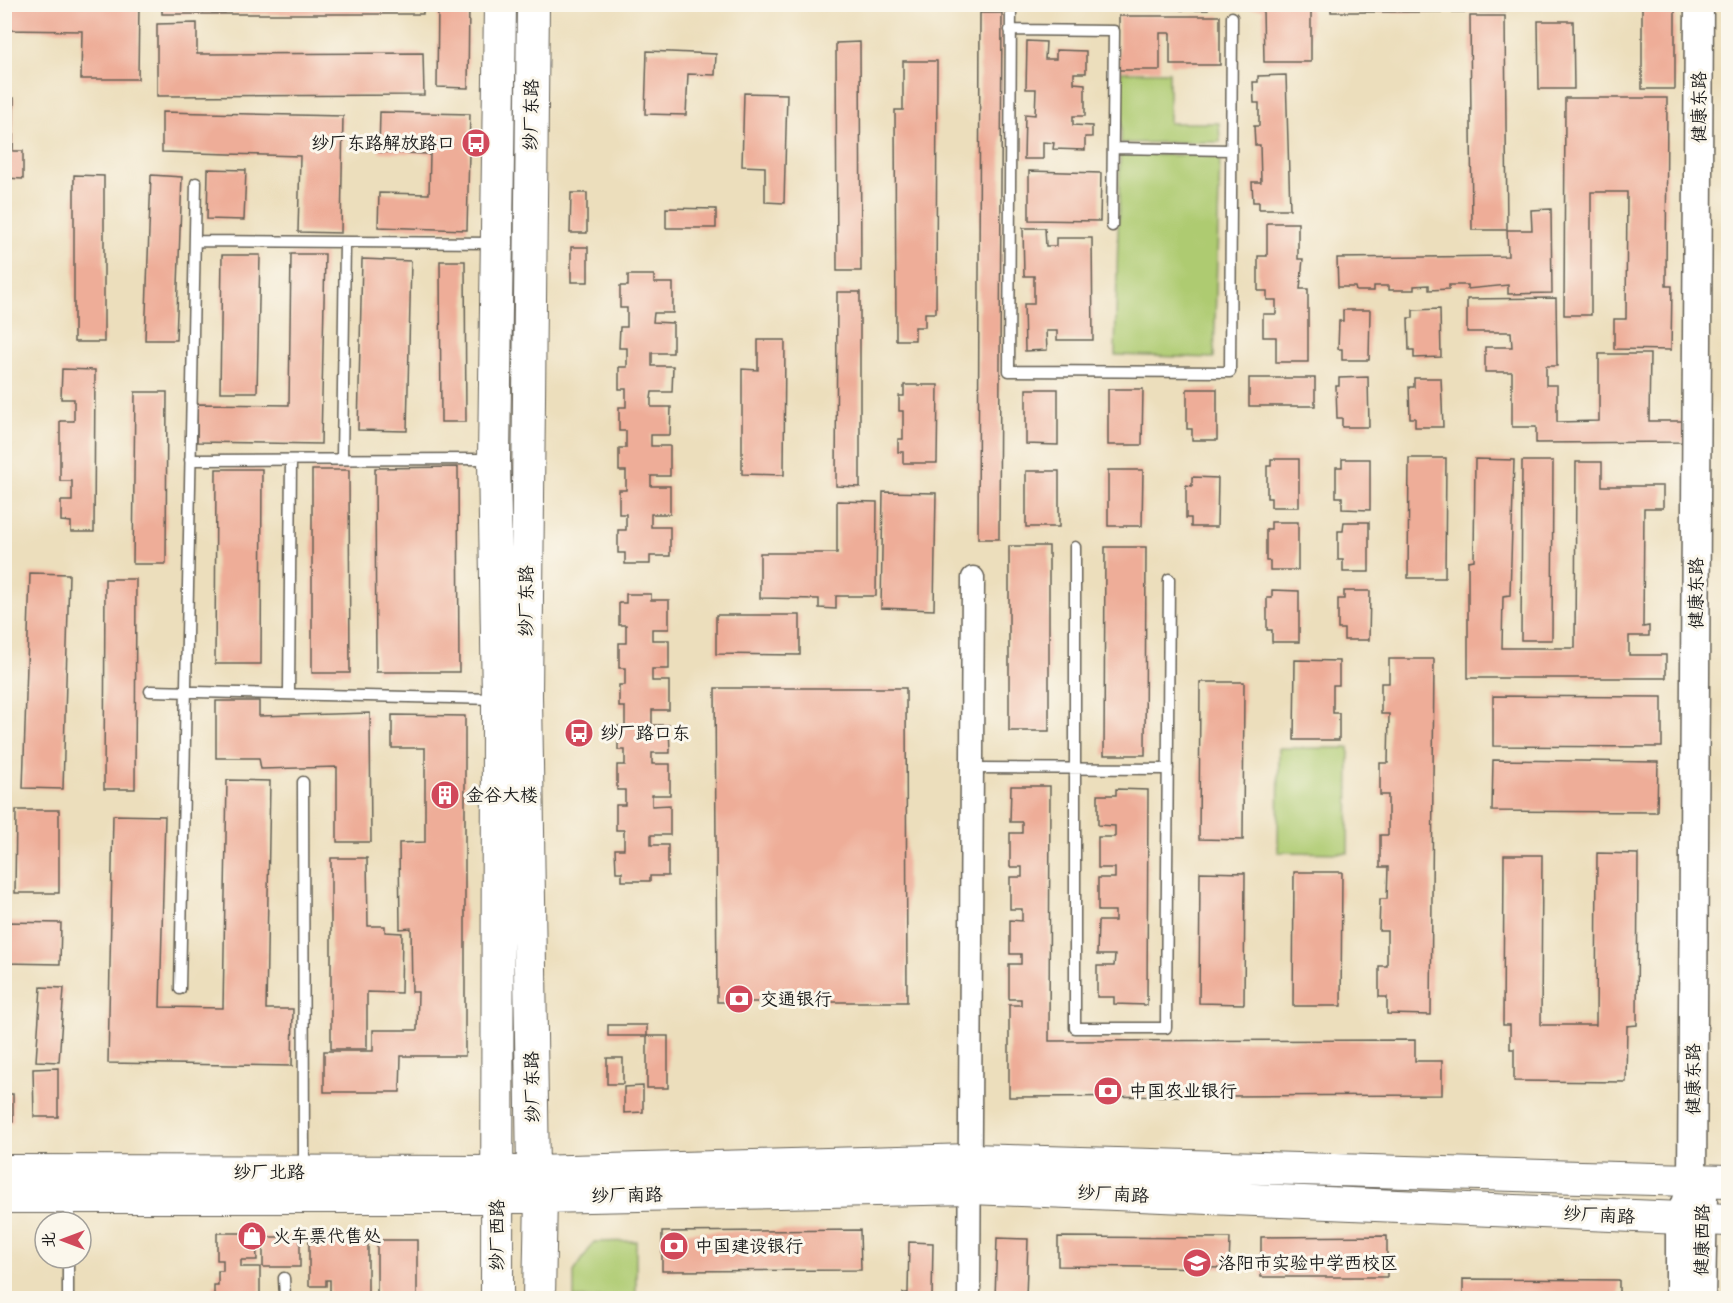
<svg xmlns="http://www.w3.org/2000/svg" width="1733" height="1303" font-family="Sriracha,'LXGW WenKai TC',sans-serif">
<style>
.green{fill:#aecb71;stroke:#657446;stroke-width:1.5}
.building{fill:#eead98}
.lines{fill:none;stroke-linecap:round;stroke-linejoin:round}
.service-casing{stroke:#656054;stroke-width:13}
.minor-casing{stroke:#656054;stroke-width:25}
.tertiary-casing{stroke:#656054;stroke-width:31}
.secondary-casing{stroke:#656054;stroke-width:34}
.service{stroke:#fff;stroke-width:10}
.minor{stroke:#fff;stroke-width:22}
.tertiary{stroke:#fff;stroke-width:28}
.secondary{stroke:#fff;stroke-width:32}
.labels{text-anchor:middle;stroke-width:6;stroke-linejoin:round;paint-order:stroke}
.street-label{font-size:18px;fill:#1c1c1c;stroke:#fbf7ec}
.poi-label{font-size:18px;fill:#1c1c1c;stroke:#fbf7ec;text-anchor:start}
</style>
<rect width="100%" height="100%" fill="#fbf7ec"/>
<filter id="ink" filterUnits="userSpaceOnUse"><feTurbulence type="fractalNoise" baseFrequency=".0167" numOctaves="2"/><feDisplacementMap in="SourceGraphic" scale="12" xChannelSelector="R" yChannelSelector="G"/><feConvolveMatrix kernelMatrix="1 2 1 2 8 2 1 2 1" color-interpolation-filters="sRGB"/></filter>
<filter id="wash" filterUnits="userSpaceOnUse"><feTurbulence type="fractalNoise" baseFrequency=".008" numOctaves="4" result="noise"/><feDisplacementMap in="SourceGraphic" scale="24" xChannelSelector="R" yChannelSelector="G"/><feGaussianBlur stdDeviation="1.35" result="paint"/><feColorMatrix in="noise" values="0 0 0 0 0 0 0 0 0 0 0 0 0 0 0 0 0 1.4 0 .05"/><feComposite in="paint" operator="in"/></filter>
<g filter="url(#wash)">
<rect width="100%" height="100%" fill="#ecdebc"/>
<path class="green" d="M1121,72H1169V123H1219L1220,142L1121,143Z
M1120,154L1220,156L1214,358L1115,355Z
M1279,748H1349L1348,853L1278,852Z
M636,1241V1298H574V1272L594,1242Z"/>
<g id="blocks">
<path class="building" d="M4,4H139L138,79H81L82,31L4,30Z
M162,4H423V14H162Z
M438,4H469L468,88L437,87Z
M1181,4H1208V10H1181Z
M1242,4H1311V62H1264L1263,9H1242Z
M1331,4H1506V12H1331Z
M1642,4H1675V89H1642Z
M980,13H1002L999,539H978Z
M1119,16H1220V65H1170V33H1160V70H1119Z
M1470,16H1505L1507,230H1472Z
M1538,21H1573L1574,89H1539Z
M197,23V54L423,53L424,95L157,96V24Z
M1027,41L1046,42L1045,59H1056V50L1086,51V73H1074V83L1085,84V116H1073V125L1092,126V137H1085V150L1053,149L1054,143L1043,142V159H1024L1025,114L1035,115L1036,89H1026Z
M860,42L861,271H837L836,43Z
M647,51L716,54L715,75L688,74L686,115L645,114Z
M903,61H937L936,313H925V327H915V340H896L895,110H903Z
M1286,75L1290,209H1259V202H1253L1252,182H1261L1260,145H1255L1254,126H1259V103H1254L1253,82H1258V76Z
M744,93L787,94L784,203L765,202V167L742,166Z
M5,98H14L13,151H23V179L5,178Z
M1565,98H1667L1666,286H1672L1671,350L1614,349V319H1626L1627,192H1591V315H1564Z
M162,112L343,116L341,233L298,232L300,156L162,152Z
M380,112L470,114L467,230L378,227L379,193L429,194L430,154L379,152Z
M208,169L246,170L244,220L207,219Z
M1029,171L1101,173L1100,221L1029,220Z
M74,175L104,176V342H74Z
M151,175L182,177L176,340H145Z
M571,193H587V233H570Z
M666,208L716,209V228H666Z
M1551,209L1552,293L1508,294V285L1467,289V285H1449V289L1429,290V285L1414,286V290H1389V286H1374V291H1356L1355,287H1338L1337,258L1508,256L1507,230H1532L1531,210Z
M1267,223H1298V259H1303L1300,289H1308V362H1276V337H1263V314H1276V300H1267V291H1258V256H1267Z
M1023,228H1045L1046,246H1056V238H1092L1093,340H1057V331H1046L1047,350L1025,351L1024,304H1034V276H1024Z
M571,247H588V282H571Z
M291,254H325L321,444L197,442V404L289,405Z
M222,255H260L257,392H220Z
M362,259L411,261L407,431L358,430Z
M440,261H465L466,422H441Z
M628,275H654V283H673V313H654L653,322L673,323V353H652V366H673L672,392H652L651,399V407H671L670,435H651V446H670V476H651V486H670V514H651V527H670V556H650V564H625V553H618V530H626V514H619V490H626V471H619V448H626V431H619V407H626V389H619V367H627V348H619L620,327H627V308H620V286H628Z
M837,292H860V487L836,486Z
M1556,298L1557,366H1546V385H1557V422L1599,421V354H1650L1649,421H1685V442L1536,443V427H1512V372H1485V347H1512L1511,332H1467V299Z
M1440,309L1441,357L1414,358V350H1409L1408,318H1413V310Z
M1343,310H1370L1369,360H1342V349H1338L1339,321H1343Z
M758,340H785L784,475L742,474V369L758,370Z
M62,369L95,370L94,532H71V522L61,521V501H72V481H60V421H74V399H61Z
M1368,377L1369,427H1342V418H1337L1336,386H1339V378Z
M1249,378H1315V406H1249Z
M1414,378H1441L1443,427H1415V418H1410L1409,387H1414Z
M904,385H938L937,463H903V452H898V439H903V411H899V396H904Z
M1026,389H1058V445L1026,444Z
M1108,389H1143L1142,445H1108Z
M1187,389H1217V440H1192V429H1187Z
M135,392H167L166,564H133Z
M1409,458H1446L1445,578H1408Z
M1271,459H1299V507H1271V498H1267V466H1271Z
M1342,459H1370V510L1342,509V497H1336V467H1342Z
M1475,459L1514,460L1510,595L1503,596L1502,648H1575L1576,462H1602V486H1663V508H1644L1643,627L1649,626V636H1629V655H1666V678H1468V561L1474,560Z
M1522,461H1553L1552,640H1521Z
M458,467L459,672H376L375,468Z
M216,469H262L261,664H215Z
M312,470H349L350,673H312Z
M1108,470H1143L1142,526H1108Z
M1026,471H1059V527H1026Z
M1192,477L1218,478L1217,527H1191V518H1186V485L1192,486Z
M883,492L936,493L934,610L881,608Z
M837,501L877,502L876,596H836V609L819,608V599L760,598V553H837Z
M1271,522H1298V570H1270V561H1266V529H1271Z
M1344,522H1369V572H1343V560H1338V531H1343Z
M1009,546H1049V731H1009Z
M1105,547H1146L1145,755H1104Z
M30,573L69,574L63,789L23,788Z
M105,579H136L135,789H104Z
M1272,590L1299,591V642H1272V630H1267V598H1272Z
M1344,591H1370L1369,640H1344V629H1338V599H1344Z
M626,594H651V600H669V629H652V640H669V669H652V681H669V710H652V725H669L670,753H652V764H670V795H652V806L670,805V835H651V845H668V876H650V881H622V872H616L615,849H624V830H616V805H625V790H617V765H625V750H618V726H625V707H619V685H625V668H619V643H626V625H619V603H626Z
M716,615H800V655L716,654Z
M1389,659H1434L1431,1015L1387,1014V997H1379V966H1387V931H1379L1380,899H1387L1388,867H1380V835H1388V795H1380V763H1388L1389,714H1381V683H1389Z
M1295,660L1339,661V685H1333V713H1339V740H1294Z
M1200,682H1244L1243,840L1199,839Z
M715,688H906L907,1002H717Z
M1493,696L1662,697V747L1493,746Z
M216,701H259V716L370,713L371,842H337V767L261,769L259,758H216Z
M392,715L465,716V1056H401L400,1092H324V1051H373V1030H417L418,992H412L411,928L400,929L399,843L425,842V748H392Z
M1493,760L1658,762L1657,812L1492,811Z
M227,780L270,781L266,1009H293L292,1066L108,1063L113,815L165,816L160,1007L223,1008Z
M1011,786H1050L1049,1041L1415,1040V1061H1442V1095L1009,1097V1005H1021V999H1009V964H1021V954H1010V920L1022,921V909H1010V877H1022V867H1010V833H1022V822H1010Z
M1116,789L1148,790L1147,1005L1114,1004V997H1097V966H1114L1115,955H1097L1098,921H1115V911H1098V878H1115V868H1098V837H1115V826L1098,825V795H1116Z
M16,810H59V893H15Z
M1597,853L1638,854L1637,1025L1627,1026L1626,1082L1514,1081V1049H1510V1025H1503L1504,855H1542L1541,1025H1596Z
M331,858H367L368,926H385V932L402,933L401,993L367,992V1049H331Z
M1200,872L1245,873L1244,1004L1199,1003Z
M1294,872H1342L1341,1006H1293Z
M4,922L61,923L60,964L4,963Z
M41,987L64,988L59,1062L36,1061Z
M608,1025H647V1036H608Z
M647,1036H668V1088H647Z
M607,1058H623V1084H607Z
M58,1068V1117H34L33,1069Z
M643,1086V1112L624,1113V1087Z
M4,1094H13V1122H4Z
M860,1230L861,1270L662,1271V1232Z
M217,1233H256L257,1260H241V1267H260V1298H214V1285H218V1271H223V1260H217Z
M1387,1236V1277H1261V1237Z
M263,1237H300V1267H263Z
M1058,1237L1230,1238L1229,1268L1058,1266Z
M309,1238H368V1298H330V1280H326V1286H309Z
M997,1238L1028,1239L1026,1298H995Z
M377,1240H417V1298H377Z
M909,1242L933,1243L932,1298H903V1293H908Z
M1463,1279L1619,1280V1298H1463Z"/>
</g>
</g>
<g filter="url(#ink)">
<use href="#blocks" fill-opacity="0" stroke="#656054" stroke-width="1.5"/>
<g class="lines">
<g class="service-casing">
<path id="service" d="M1011,4L1009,371L1230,372L1232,17
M1010,30L1114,31L1112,226
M1113,148L1231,150
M195,241L493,243
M342,459L345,242
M190,460L491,459
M1075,547V1028H1166L1169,579
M150,691L495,699
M289,692L291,460
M972,768L1168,769
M303,782L304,1169
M180,989L196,183
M69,1222V1200
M284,1278L285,1298
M68,1298V1258"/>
</g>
<g class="minor-casing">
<path id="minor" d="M969,1298L973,578"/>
</g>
<g class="tertiary-casing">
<path id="tertiary" d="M1680,1298V1219L1692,1182L1699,4
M1701,1298L1703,1196"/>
</g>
<g class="secondary-casing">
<path id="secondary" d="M533,4L526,695L533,1172L541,1197L539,1298
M4,1171L533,1172L971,1160L1728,1181
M4,1197H541L971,1188L1728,1220
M497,1298L498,699L494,459L500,4"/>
</g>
<use href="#service" class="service"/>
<use href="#minor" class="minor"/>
<use href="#tertiary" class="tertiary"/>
<use href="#secondary" class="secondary"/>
</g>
</g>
<defs>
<g id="bus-disc" transform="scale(1.5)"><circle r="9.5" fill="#d1495b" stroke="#fbf7ec"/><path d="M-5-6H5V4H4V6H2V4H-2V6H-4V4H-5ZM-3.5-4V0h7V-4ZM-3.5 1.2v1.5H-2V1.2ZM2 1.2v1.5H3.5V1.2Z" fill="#fff"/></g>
<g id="building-disc" transform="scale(1.5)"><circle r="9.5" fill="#d1495b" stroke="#fbf7ec"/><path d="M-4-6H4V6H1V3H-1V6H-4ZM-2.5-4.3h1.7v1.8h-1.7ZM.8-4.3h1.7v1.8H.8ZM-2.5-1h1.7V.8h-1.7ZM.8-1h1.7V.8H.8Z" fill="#fff"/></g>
<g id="bank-disc" transform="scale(1.5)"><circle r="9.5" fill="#d1495b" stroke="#fbf7ec"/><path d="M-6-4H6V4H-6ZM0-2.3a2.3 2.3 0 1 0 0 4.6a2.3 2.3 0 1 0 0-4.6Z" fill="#fff"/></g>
<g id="shop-disc" transform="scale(1.5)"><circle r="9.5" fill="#d1495b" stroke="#fbf7ec"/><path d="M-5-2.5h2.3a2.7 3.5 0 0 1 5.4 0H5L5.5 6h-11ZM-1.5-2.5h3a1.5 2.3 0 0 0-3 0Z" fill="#fff"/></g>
<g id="school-disc" transform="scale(1.5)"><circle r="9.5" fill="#d1495b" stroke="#fbf7ec"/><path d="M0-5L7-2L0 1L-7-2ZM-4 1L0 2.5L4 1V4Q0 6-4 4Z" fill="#fff"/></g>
</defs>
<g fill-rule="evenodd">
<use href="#bus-disc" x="476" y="143"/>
<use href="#bus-disc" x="579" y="733"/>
<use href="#building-disc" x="445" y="795"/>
<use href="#bank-disc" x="739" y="999"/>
<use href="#bank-disc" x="1108" y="1091"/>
<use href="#shop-disc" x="252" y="1236"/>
<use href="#bank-disc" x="674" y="1246"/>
<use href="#school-disc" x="1197" y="1263"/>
</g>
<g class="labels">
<g class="street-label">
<text transform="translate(1699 107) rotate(-90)" y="6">健康东路</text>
<text transform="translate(531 115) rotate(-89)" y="6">纱厂东路</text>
<text transform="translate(1696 593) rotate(-90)" y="6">健康东路</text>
<text transform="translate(526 601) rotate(-90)" y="6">纱厂东路</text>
<text transform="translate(1693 1079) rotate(-90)" y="6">健康东路</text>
<text transform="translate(532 1087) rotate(-91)" y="6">纱厂东路</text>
<text x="269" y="1178">纱厂北路</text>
<text transform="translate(1113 1194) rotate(3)" y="6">纱厂南路</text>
<text transform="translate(627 1195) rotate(-1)" y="6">纱厂南路</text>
<text transform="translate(1599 1215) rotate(3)" y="6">纱厂南路</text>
<text transform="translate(497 1235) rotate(-90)" y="6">纱厂西路</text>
<text transform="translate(1702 1240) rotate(-89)" y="6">健康西路</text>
</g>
<g class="poi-label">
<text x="455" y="149" text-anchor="end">纱厂东路解放路口</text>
<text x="600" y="739">纱厂路口东</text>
<text x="466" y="801">金谷大楼</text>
<text x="760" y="1005">交通银行</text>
<text x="1129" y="1097">中国农业银行</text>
<text x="273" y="1242">火车票代售处</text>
<text x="695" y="1252">中国建设银行</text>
<text x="1218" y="1269">洛阳市实验中学西校区</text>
</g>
</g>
<rect width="1733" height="1303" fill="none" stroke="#fbf7ec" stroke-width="24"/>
<g transform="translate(63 1240) rotate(270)"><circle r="28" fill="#fbf7ec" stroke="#a29f99" stroke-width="1.5"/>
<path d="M0-4.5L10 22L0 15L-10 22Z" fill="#d1495b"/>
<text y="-9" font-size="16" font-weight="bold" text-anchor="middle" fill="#1c1c1c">北</text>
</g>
</svg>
